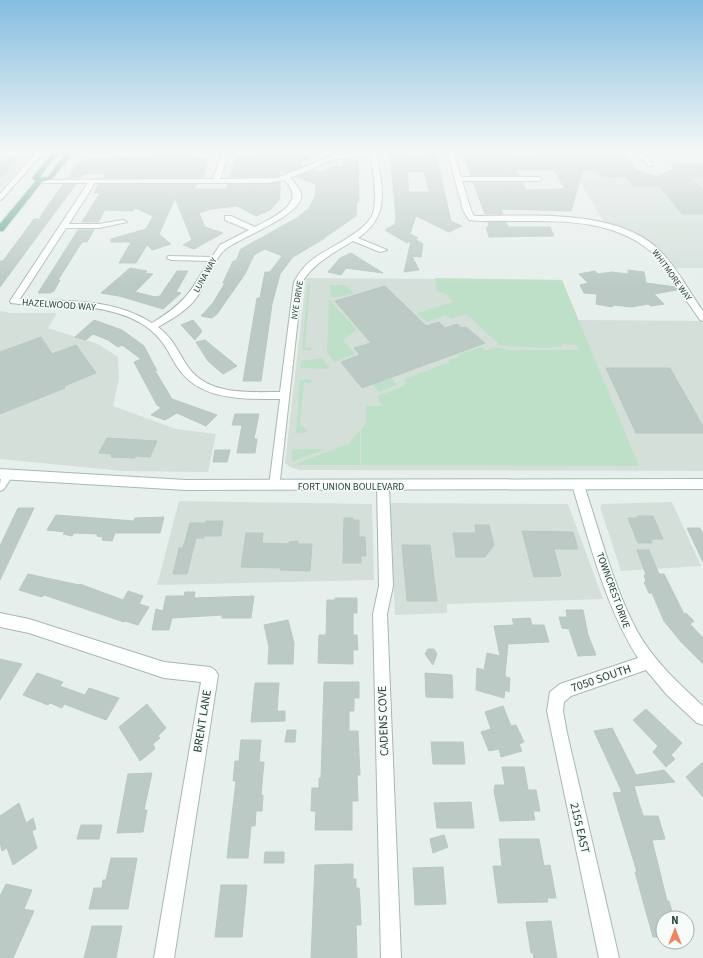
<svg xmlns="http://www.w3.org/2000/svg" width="703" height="958" font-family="'Source Sans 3',sans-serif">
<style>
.built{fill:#d4dfda}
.green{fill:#bfe0c8}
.building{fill:#bbcac4;stroke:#b8c9c2;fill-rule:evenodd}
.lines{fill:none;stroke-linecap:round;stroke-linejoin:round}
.minor-casing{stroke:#a8b8b2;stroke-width:2}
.secondary-casing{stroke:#a4bbb3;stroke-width:2}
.primary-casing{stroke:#c2cac8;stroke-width:2}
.minor{fill:#fff;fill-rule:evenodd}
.secondary{fill:#fff;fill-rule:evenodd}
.primary{fill:#6aa596;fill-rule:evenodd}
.labels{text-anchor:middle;stroke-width:3;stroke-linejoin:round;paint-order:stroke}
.far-street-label{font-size:9px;fill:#24423a;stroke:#f7fbf9}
.street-label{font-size:10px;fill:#24423a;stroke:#f7fbf9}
.near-street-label{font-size:12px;fill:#24423a;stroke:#f7fbf9}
</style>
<rect width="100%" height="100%" fill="#e6efeb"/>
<path class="built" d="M0,150H36L0,190V159L3,156L0,155Z
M561,150H599L618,178H703V268H675L664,254L651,242L605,224Z
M306,278L562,280L578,320L703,321V471L300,470L290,467L285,463Z
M0,311L10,313H57L48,328L98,344L118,357L119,379L113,406L176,429L216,434L208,472L123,471L0,459Z
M179,501L372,504L374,580L157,585Z
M672,502L701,566L621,571L600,507L602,504Z
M390,503L568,504L603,599L447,604V613L395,615Z"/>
<path class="green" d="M435,278L562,280L639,466L361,465V429L366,423V406H382L377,396L404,386L405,381L404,379L450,362L448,360L458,357L457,355L482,347L487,351L495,347L509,350H579L576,345L562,344V346L546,348L503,346L498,345L499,344C489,336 477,323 466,314L450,319L446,315L427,322L417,313L453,302L447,295L437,291Z
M308,285H310L305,347L312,348L311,350H303L302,346Z
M330,285H345L354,293L340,297H331Z
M329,299L357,330L343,340L355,354L334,362L327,352Z
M321,358L329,366L328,369L300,368L301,361Z
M391,378L397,385L379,392L372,384Z
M309,379L312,381L310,384L304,382L300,425L308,430L305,433H296L300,380Z
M360,430V465H292L348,444Z
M295,449H326L292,462V451Z"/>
<path class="building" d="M283,150H319V152L305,157L309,158L298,164L303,166L286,173L280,170V175L277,177H230L236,159Z
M424,150H435L451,221L462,226L449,232L416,216L410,234L418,238L415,239L423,244L421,257L412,256L419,270L404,272L411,241L407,243L385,230L395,224L396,218L390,151H405L406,157H426ZM407,172H424L429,192H409Z
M544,150H622L635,169L657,177L675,168L671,164H703V177H691L703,190V214H682L659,186H633L626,177H602L597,170H583L571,211L501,209L503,214H485L473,182H522L526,190L565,189L554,170H516L519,176H471L463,152L509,154L510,156H537Z
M83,158L189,157L207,158L205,164L207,163L204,170H206L202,178H103L106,174H83L80,178H67Z
M4,159H16L0,178V163Z
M344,160H358L359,201H357L356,216L324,238H325L293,257L280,274L272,304L261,381H243L257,298H260L265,272H270L282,256L265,249L254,255L245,274L217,314L212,318L201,316L213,303L225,283H223L233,261H236L241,249L297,218L309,208L315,197L316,184L297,177L313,170L320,172L334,166L343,168Z
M280,182V199L270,210L256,216L237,206L211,209L199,213L205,227L223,233L194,249L183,245L192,240L175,198L159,234L171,244L152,250L147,245L136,263H119L131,242H111V239L146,229L153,216L135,208L133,211L105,210L98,222H82L100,193H94L99,184H197L194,189H227L228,184H268Z
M63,184H76L0,287V261H3L34,219H43L40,217Z
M488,222H506L508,227H550L554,236L489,237L486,227H489Z
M78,230H94L87,242H82L58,280H60L54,291L50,293H38Z
M351,253L383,273L346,268L341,275L328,272L340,258Z
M130,268L147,271L145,273L153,274L135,292L155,297L160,296L177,271H188L176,292L181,293L163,309L119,296L101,293Z
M628,270L644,272L646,283L675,287L677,290L654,294L664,304L651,306L648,304L631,307L613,305L612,307L596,304L597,294L584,293L580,285L588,283L579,274L595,271L598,274L612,272L628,274Z
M385,286L426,326L439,322L445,328L457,324L462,328L466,327L485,343L362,388L341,362L360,355L354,348L371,343L335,301Z
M94,320L122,330L144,346L157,371L154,369L172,399L217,415L206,426L177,413L165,420L151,415L161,408L157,405L134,362L141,359L122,345L118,347L108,340L93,334L86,340L75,337Z
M193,320L202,331L195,340L181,325Z
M41,337L52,354L76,345L96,373L64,386L65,388L0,414V352Z
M205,340L237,366L223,374L208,361L196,342Z
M606,368H670L703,426V433H636Z
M235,414H259L254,439H257L255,453H237L242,425H232Z
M107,438L157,441L150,457L135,456V458L111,457L112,454L99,453Z
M215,450H230L227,462H213Z
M18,508H34L0,580V546Z
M56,515L134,521L135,518L164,517L160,533H115L112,541L102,540L103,537L97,536L98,534L74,533L72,536L63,534L65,532L47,530Z
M637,516H653L663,539H651L652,543H638L628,518H638Z
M344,518H353V520H359V537H365L366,556H361V563H343Z
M206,521H223L221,536H204V538H196L187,574H173L179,548H183L190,523H206Z
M475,525H489L494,545L485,557H456L453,533H476Z
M687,528H700L703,534V562Z
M522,531L573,532L578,549H554L561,576L534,577Z
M246,533H263L262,543L289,544V542L298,541V544H312L310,571L280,570L281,568L241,567Z
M402,545H430L437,601H407Z
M637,550H649L659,574H664L684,614L686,613L694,621L690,624L703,638V664L681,642L664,621L652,593H649L644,582H646L644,575H646Z
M28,574L79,585L80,584L123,600L128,591L143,596L139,604L149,607L138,625L125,621L124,622L44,595L42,597L19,590Z
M185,592H195L194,598L254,596L251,618H222V615L172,618L169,630H152L156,609L163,611L166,596H184Z
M335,598H357V613H353V635H357L358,650H353V664L318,663L319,635H326L327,600H335Z
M566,610H583L588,635L596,655L578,656L569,629L562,628L559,617H567Z
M530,618L532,625H544L549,642L508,644L505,675L506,677L510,678L509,692L505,690L504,698L476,690L477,668L484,670L487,653L500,656L494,626L514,625L512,619Z
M288,620L294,643L293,664H268L269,647L264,625Z
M428,649H434L437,654L433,665L425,654Z
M0,659L22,664L0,700Z
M37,673L63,682L60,686L85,695L89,688L119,698L106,720L64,704L62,708L50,703L48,705L23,695Z
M425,673L452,675L453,698L426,697Z
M324,682H359V698H354V711H349V731H358L360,775H357L358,801H352V830H315L316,811H311L312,788H319V778H321Z
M255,683H279L277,711H285V721L251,722Z
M147,704L166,728L158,736L160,738L153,744L155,749L140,761L119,727Z
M503,706L511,726L516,725L524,742L519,744L522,751L501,757L499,749L489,751L481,732L491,729L485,712Z
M646,709L682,743L671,755L675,759L666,767L653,752L658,746L633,720Z
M612,728L636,775L664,770L675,782L634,786L643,816H658L665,839L652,840L667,901H669L674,918H663V937H653L635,872H637L613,793L622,792L594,731Z
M287,730H296L295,742H285Z
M241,740H261L259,762H264L261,795H263L262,811H256L255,826H251L248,858H227L236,781H233L235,761H239Z
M431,742H463L465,764H433Z
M703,762V797L686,777Z
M502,767H524L528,790H536L540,811H533L535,820L500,821L494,791L495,785H505Z
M152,773L144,810H147L143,832L117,833L128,774Z
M471,802L474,828H437L434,803Z
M19,803L26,823L33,818L36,829L32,831L37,848L13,865L7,848L2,851L0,842V816Z
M81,825H102L99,839H77Z
M444,835L448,847L433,853L430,839Z
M499,839H539L544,866L550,865L556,898H547L548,902L498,903L493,866H502Z
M265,852H284V863H264Z
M111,858H137L128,909H89L94,888H102L103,880H106Z
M353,864V879H356V888H359L360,901L361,925H356L357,958H311L315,865Z
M443,867L446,904L415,905L413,868Z
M6,884L32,890L24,909L34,911L13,958H0V896Z
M221,885H247L242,937H215Z
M551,921L557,958H534L533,953H531L526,922Z
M92,926H122L116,958H84Z"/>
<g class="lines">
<g class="minor-casing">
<path id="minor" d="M38,150H91L42,154L2,199L0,200V194L35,154L0,156V152Z
M125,150H244L229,152L220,179L277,178L331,156L377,150C380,187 393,214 358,238L387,250L380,252L353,241C333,253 314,263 302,282L279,489H271L269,486L280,399C242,399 198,401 176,365C165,345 159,334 139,322C102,302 60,307 20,304L11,303L10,301L88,183H40L38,182V180L213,179L223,152L128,153ZM371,155C373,172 377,192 374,210C369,232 330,246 313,259C305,265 299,273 294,282L280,392C247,392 206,396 186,364C177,350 172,337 158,327C172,319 188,310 197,297C205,284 215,256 227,248C244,236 294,218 301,199C303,191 295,183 290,178L335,159ZM284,180C309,203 273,217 255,227L231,216H225V220L249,230L220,245L212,257L168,256L167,258L171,260L209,261C191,292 184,304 152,323C112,297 65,302 20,299L66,228H99L127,222L123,220L99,224H69L95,183H268Z
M447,150H453L461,177H539L542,179L539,181H462L471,210L474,216C529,216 620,208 661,252C678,269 689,292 703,311V321L700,320L655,255C615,218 560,221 509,221C497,220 482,222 469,220L463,210Z
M633,150H640L653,164V166H649Z
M7,470L11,472L13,475L4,489L0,491C0,483 0,473 7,470Z
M578,480L582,482L584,485C600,533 613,586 637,631C653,660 679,684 703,706V725L697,723L667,695L646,670L571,696L564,702L563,711L567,733L619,958H599L547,711L550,692L560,684L638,658C605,606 590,543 572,485L574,482Z
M383,481L387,483L389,486L393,586L387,614L401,958H381L373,614L379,586L377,486L379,483Z
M0,613L29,619L164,662L210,667L215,670L218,675L174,958H154L201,682L164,678L29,633L0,627Z"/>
</g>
<g class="secondary-casing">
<path id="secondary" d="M0,469L186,480L703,479V489L186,490L0,479Z"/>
</g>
<g class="primary-casing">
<path id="primary" d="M59,150H68L67,152L71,155L52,179L42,182L3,231H0V224L36,181L33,179V177L51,155ZM62,154L64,155L48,177L39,178L55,157Z"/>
</g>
<use href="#minor" class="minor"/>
<use href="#secondary" class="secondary"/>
<use href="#primary" class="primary"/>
</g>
<linearGradient id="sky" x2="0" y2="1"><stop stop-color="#84bce0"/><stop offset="0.53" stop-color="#f4f8f6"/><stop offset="1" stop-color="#f4f8f6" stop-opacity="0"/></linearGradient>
<rect width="703" height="285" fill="url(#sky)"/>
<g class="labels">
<g class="far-street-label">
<text transform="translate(205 275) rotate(-61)" y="3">LUNA WAY</text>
<text transform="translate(672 275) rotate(54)" y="3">WHITMORE WAY</text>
<text transform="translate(297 300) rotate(-81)" y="3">NYE DRIVE</text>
</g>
<g class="street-label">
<text transform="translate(59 304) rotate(4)" y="4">HAZELWOOD WAY</text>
<text x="351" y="490">FORT UNION BOULEVARD</text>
<text transform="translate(614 590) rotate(70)" y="4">TOWNCREST DRIVE</text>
</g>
<g class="near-street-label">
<text transform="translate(601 678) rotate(-19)" y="4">7050 SOUTH</text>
<text transform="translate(202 721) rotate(-81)" y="4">BRENT LANE</text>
<text transform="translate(383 721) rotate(-92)" y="4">CADENS COVE</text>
<text transform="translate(580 828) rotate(77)" y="4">2155 EAST</text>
</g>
</g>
<g transform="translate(675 930)"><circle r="19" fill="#f7fbf9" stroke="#a3b1ad"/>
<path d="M0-3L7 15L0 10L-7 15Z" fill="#f4845f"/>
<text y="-6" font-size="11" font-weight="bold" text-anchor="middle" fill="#24423a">N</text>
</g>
</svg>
